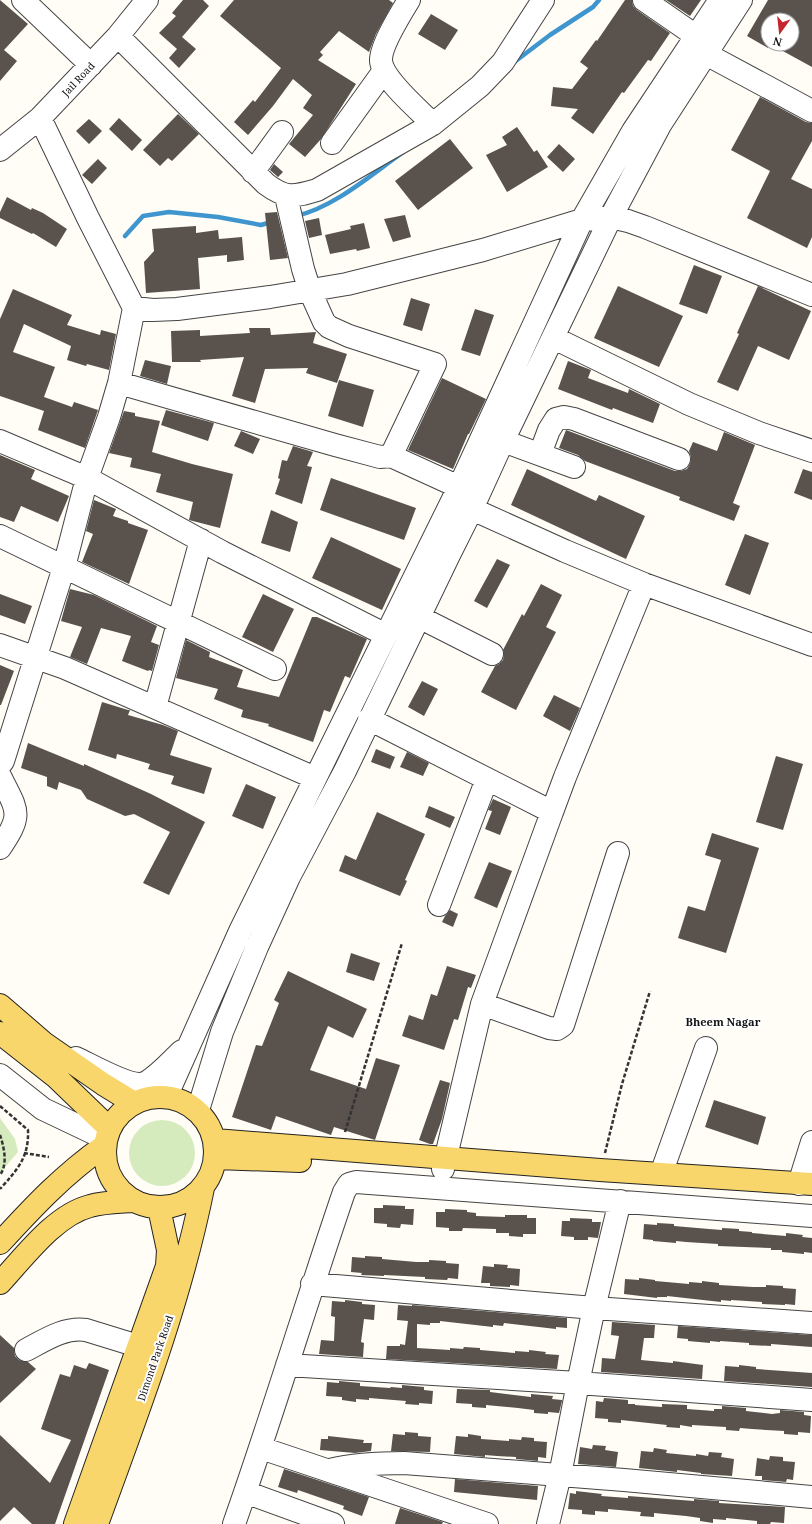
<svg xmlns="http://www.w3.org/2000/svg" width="812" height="1524" font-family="'Noto Serif',serif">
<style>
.green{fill:#d5ebbd}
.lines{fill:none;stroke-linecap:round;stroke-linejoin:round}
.stream{stroke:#3f96cf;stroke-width:4.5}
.building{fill:#5a524d}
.minor-casing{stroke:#444;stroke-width:24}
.major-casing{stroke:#222;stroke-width:24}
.path{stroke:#333;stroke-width:2.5;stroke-dasharray:4 2;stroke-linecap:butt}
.minor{stroke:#fff;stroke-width:22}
.major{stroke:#f9d66b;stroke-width:22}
.labels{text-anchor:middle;stroke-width:4;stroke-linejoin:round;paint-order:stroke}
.street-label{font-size:10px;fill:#111;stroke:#fff}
.neighbourhood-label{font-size:11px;font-weight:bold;fill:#111;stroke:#fff}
</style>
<rect width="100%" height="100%" fill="#fffdf5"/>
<path class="green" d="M0,1118L15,1139L18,1152L0,1173Z
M129 1153a33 33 0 1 1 66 0a33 33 0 1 1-66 0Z"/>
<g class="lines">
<path class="stream" d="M513,63L550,35L593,7L599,0
M296,216C333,208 371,175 402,153
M125,236L143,216L169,212L218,217L261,225L271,222"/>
</g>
<path class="building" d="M0,0L28,24L4,50L17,61L0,81Z
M183,0H203L209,6L182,37L196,49L179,68L169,58L177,49L159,33L176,16L172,13Z
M234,0H389L393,3L376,34L369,52L339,31L320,52L323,55L318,60L356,84L321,139L305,157L289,144L313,115L303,108L312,95L293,79L273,106L248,135L234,122L253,100L255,102L281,68L220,16Z
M625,0H632L633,6L637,10L670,33L651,61L648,60L624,93L622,92L593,134L571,118L578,109L551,106L553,87L572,89L588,68L580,62L596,40L597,41Z
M666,0H701L690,16Z
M768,0H812V67L770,44H792V20H768V48L747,36Z
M431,14L458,30L445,50L418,34Z
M760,97L806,122L812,123V141L791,179L812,189V237L807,248L747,218L770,171L731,150Z
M178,114L199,134L172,161L168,158L160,166L143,150Z
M119,118L142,140L132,151L109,129Z
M89,119L102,131L89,144L76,131Z
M517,127L534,152L537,150L548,167L507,192L486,155L507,145L502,137Z
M450,139L473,168L418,210L395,181Z
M559,144L575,159L563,172L547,157Z
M98,159L107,168L92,184L82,175Z
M274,164L283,172L278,177L270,170Z
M7,197L31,210L32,208L43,213L67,229L56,247L33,233L32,234L0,218V212Z
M277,212L288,258L270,260L265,213Z
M405,215L411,237L393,242L384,219Z
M319,218L322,235L309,238L305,221Z
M364,223L370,248L357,251L356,249L330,254L325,235L351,229L350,226Z
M196,226V233L218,230L219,239L242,237L244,260L227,262V255L198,258L200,289L146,293L144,262L154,251L152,229Z
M694,265L722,276L707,314L679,304Z
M618,286L683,316L659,367L594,338Z
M758,286L811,311L789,360L758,346L738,391L717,382L739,334L737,333Z
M13,289L72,315L67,325L100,335L101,330L116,334L109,370L87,364L86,366L67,360L71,346L24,324L13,352L55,367L44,397L72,407L74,402L98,410L85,448L38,430L44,411L0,396V319Z
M411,298L430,304L422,331L403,325Z
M475,309L494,315L480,356L461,350Z
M249,328H270L271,335L316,332L313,343L347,354L337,383L306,373L308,368L265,369L255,403L232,396L244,357L200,360L201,362H172L171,331L200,330V336L250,333Z
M145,360L171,366L167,384L140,376Z
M568,361L591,370L588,378L628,393L629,389L660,404L653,423L613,408L612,410L558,389Z
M442,378L486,399L469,434H468L453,469L408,450Z
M339,380L374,390L363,427L328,416Z
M166,410L214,423L208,441L161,425Z
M124,411L135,413V416L160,421L152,452L192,464L233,474L220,528L189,520L193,502L156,492L161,474L130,467L132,458L109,453Z
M566,430L675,471H681L687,469L690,464L691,457L689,451L693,442L717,451L724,432L755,445L733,503L740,506L734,521L679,500L680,497L585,461L578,455L559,448Z
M241,431L260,439L253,454L234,446Z
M293,446L313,452L307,466L312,467L302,504L275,494L280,479L278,478L282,460L287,461Z
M0,455L35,470L31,479L69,496L58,522L21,506L14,522L0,517Z
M527,469L596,501L599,495L645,516L626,559L511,505Z
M803,469L812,472V500L794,493Z
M331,478L416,508L404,540L320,510Z
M94,500L116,509L113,516L128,521V523L148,530L129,584L82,562L93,534L86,531Z
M271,510L298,522L290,552L261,543Z
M745,534L769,543L750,595L725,585Z
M331,537L401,569L382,610L312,578Z
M497,559L510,565L487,608L474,601Z
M541,584L562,595L546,627L556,632L516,710L481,692L495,666L499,664L503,660L504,654L503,650L522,614L524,616Z
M70,589L94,595L157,626L151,642L159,645L152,671L149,670L148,671L122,661L131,636L101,628L87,664L70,657L82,627L61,621Z
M0,594L32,606L25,624L0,615Z
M263,594L294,609L273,652L242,637Z
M312,617H317L367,639L350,678L345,676L330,712L324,710L313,742L268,726L269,724L241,717L243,710L214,699L218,689L176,678L186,640L210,652L209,657L243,670L237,687L279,697Z
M0,665L14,671L1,705H0Z
M422,681L438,689L424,716L408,707Z
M554,695L580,708L570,731L543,716Z
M102,702L128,710H130L128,715L163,725L178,731L170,755L212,768L204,794L171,784L174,776L148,769L150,764L117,754L116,759L88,750Z
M28,743L84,766V764L151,794L205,822L169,895L143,883L170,832L134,814L125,816L87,799L81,790L59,782L57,790L47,786V777L21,768Z
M376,749L395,757L390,769L371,762Z
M407,752L429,763L423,776L400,767Z
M776,756L803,764L783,830L756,822Z
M246,784L276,797L263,829L232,816Z
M493,799L511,807L500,835L485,829L492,811L488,810Z
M429,806L455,817L450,828L425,817Z
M377,812L425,834L405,880L407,881L400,896L339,871L345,855L356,860Z
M712,833L759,848L726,953L678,938L688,906L705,911L721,860L705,855Z
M489,862L512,871L497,908L474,898Z
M450,910L458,914L453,927L442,922L445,916Z
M351,953L380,963L374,981L346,972Z
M447,966L476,975L471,988L468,987L458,1020L454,1019L444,1050L402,1036L409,1015L423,1020L431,994L437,996Z
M288,971L367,1009L353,1038L328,1026L310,1070L366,1089L376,1058L400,1065L375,1140L334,1127L331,1135L276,1116L271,1130L232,1117L256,1045L262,1046L279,1003L274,1000Z
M440,1080L450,1083L442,1119L433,1144H430L419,1140Z
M714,1100L766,1117L758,1145L705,1127Z
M383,1205L405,1206V1209H414L413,1225L401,1224L400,1228L387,1227V1224L374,1223V1208H383Z
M445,1209L467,1210V1212L476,1213V1216L505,1217V1215H527V1218H536V1234H523V1237L509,1236V1233H496V1229L463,1228L462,1231H449V1228L436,1227V1212H445Z
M570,1218L592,1219V1222H601L598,1238L588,1237V1240H574V1237L561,1236L562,1221H570Z
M657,1223L674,1224V1226L709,1229L722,1230V1228L739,1229V1231L752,1232V1233L786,1236V1233L803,1235L802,1237L812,1238V1253L804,1252V1254L782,1252V1250H771V1248L718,1246V1244L686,1242L676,1241V1243L653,1241V1240L643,1239L644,1224L657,1225Z
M365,1256L382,1257V1259L416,1262H429V1260L446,1261V1263L459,1264L458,1279L448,1278L447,1280L425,1279V1277L384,1275V1276L361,1275L362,1273L351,1272L352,1257L365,1258Z
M494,1264L508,1265L507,1268L520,1269L519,1286L510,1285V1287L490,1286V1283H481L483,1266L494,1267Z
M639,1278L655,1280V1281L689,1284V1282L702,1283V1281L719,1283V1285L753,1287H766V1285L783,1286V1288L796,1289L795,1305L785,1304V1305L762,1304V1302L731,1300V1301L721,1300V1302L667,1296V1297H657V1298L624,1294L625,1279L639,1280Z
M345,1300L362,1302V1304L375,1305L374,1320L364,1319L361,1342L364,1343L363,1357L319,1354L321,1340L334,1341L335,1317L331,1316L332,1301L345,1302Z
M398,1305L412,1306V1305L567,1318V1328L556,1327V1329L504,1323L503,1326L493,1325V1327L440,1321V1323H430V1325L417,1324V1348L450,1350V1348L463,1349L464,1347L480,1348V1350L515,1353V1351L529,1352V1350L546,1352L545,1354L559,1355L557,1369L386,1359L387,1346H400V1344L405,1345L408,1321L397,1320Z
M612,1322L655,1325L654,1338H644L641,1360L673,1363V1361L703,1365L702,1379L601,1372L602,1358L615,1359L619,1336L611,1335Z
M678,1326L812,1335V1347L771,1344V1346L749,1345V1343L720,1341V1342L710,1341V1343L688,1341V1339L677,1338Z
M0,1335L14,1348L15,1356L19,1360L28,1362L36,1369L0,1403Z
M89,1363L109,1370L55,1524H32L14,1507L0,1521V1435L50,1483L71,1440L41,1429L60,1374L70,1377L74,1365L86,1369Z
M739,1365L756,1367V1369L812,1373V1387L724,1381L725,1366L739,1367Z
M339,1381L360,1383V1386L390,1388L391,1387L402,1388V1385L424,1387V1390L433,1391L432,1404L419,1403V1405L405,1404L406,1401L369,1398V1400L356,1399V1402L342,1400V1397L326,1396L327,1382L339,1383Z
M457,1389L490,1390V1392L531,1397V1394L553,1396L552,1399L562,1400V1401L559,1413L548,1412V1414L534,1413V1410L518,1408L486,1405V1408L472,1407V1404L456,1403Z
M604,1398L628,1400V1404H635V1405L662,1407V1404L687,1405V1409L714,1411V1409H722V1406L746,1408V1411L772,1414L780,1413V1410L804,1412V1415L811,1416L810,1433L798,1432V1435L784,1434V1431L752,1429L740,1428L739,1431L726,1430V1427L692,1425V1427L680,1425V1428L666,1427L667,1425L621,1420V1423L608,1422V1419L595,1418L596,1401L603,1402Z
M405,1432L418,1433V1436L431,1437L430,1452L391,1451L393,1434L405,1435Z
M468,1434L481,1436V1439L509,1441V1439L521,1440L522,1437L534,1438V1441L547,1442L546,1458L538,1457V1461L516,1459V1457L497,1456L485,1455V1457L454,1454L456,1436L468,1437Z
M328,1436L364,1440L363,1443H372L371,1451L355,1453L320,1450L321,1439H328Z
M593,1445L606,1446L605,1450L618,1452L616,1467L578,1464L580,1447L592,1449Z
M654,1448L667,1450L666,1453L696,1456V1454L708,1456L709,1452L722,1453L721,1457L734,1459L732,1476L701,1474V1473L677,1470V1472L639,1468L641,1451L653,1452Z
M770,1456L783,1457V1461L795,1462L793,1480L787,1479L786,1482L762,1480V1476H755L757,1458L769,1460Z
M284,1469L369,1497L362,1516L343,1509L344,1506L298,1490L297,1493L278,1487Z
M455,1479L538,1486L537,1500L454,1492Z
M576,1491L602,1494L601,1496L628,1498V1496L694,1501V1499L719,1501V1503L785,1507L784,1523L771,1522L770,1524H757V1521L726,1518V1520L713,1519V1523L700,1521V1518L686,1516L654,1513V1517L640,1516L641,1512L608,1509V1512L595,1511V1515L582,1514V1510L568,1509L570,1493L576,1494Z
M400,1508L443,1522L442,1524H395Z"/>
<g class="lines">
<g class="minor-casing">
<path id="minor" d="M23,0L91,65
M409,0C401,13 380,47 381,61C383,80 419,110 433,124
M644,0L696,36
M118,36L266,184C286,199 293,197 317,190L433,124L480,86L503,62L543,0
M706,54L812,111
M40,118L88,218L134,308L153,310L177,309L270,297L347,284L483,250L582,220L611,217L628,221L645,227L812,295
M332,143L383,72
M0,150L40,118L118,36L147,0
M253,172L282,132
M134,308L119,383L109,417L87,478L222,552L386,635
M554,338L689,404L759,433L812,451
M119,383L335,445L380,457L391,456L435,364L349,336L329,327L324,322L310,291L303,269L286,196
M0,441L87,478L64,567L3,761L0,765
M503,441L574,467
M540,454L549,430L556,419L564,417L574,419L679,459
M391,456L459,487
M472,509L565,551L644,584L812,645
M0,536L275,669
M419,617L492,654
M0,645L65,668L315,778
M155,707L201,540
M369,719L552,812L565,777L644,584
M0,776C17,811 24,813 0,848
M439,905L487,779
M482,1004L549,1028L557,1029L563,1025L618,853
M76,1058C90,1064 133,1090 147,1082C160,1074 171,1061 182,1051
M0,1075L43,1109L106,1139
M166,1097L241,929L459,487L582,220L633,131L720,0
M198,1110L222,1032L257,947L289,877L345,771L448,557L472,509L503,441L611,217L660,125L741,0
M443,1169L482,1004L552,812
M661,1174L706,1048
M799,1184L812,1142
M620,1201L594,1308L578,1383L812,1400
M312,1284L594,1308L812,1323
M26,1350C45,1340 64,1327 86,1330L138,1346
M287,1365L578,1383L560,1475L548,1524
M261,1448L487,1524
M330,1470C355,1464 378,1463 404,1463L624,1480L812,1497
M245,1492L333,1524
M234,1524C273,1414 306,1303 344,1192L349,1184L356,1182L812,1216"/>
</g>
<g class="major-casing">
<path id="major" d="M0,1005L44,1043L103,1084L134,1103
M0,1033L56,1077L110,1129
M105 1152a55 55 0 1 1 110 0a55 55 0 1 1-110 0Z
M215,1140L600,1170L812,1184
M216,1158L300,1161
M0,1243C34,1206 63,1175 104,1146
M0,1283C25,1256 55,1215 90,1206C104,1202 120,1202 133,1201
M75,1524L167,1266L168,1250L159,1208
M97,1524C137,1414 180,1303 203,1188"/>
</g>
<path class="path" d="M0,1106L28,1130C29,1157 18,1169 0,1189
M345,1132L402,943
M0,1135C4,1147 8,1164 0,1175
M24,1153L49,1157
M605,1153L622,1084L650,991"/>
<use href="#minor" class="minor"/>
<use href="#major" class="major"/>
</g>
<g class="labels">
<g class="street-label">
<text transform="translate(78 79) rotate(-47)" y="4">Jail Road</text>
<text transform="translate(155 1358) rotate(-71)" y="4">Dimond Park Road</text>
</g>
<g class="neighbourhood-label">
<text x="723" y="1026">Bheem Nagar</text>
</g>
</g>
<g transform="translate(780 32) rotate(195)"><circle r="19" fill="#ffffff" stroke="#a0a0a0"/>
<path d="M0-3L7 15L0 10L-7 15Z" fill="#c4262e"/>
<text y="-6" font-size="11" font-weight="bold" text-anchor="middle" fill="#111111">N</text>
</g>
</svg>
